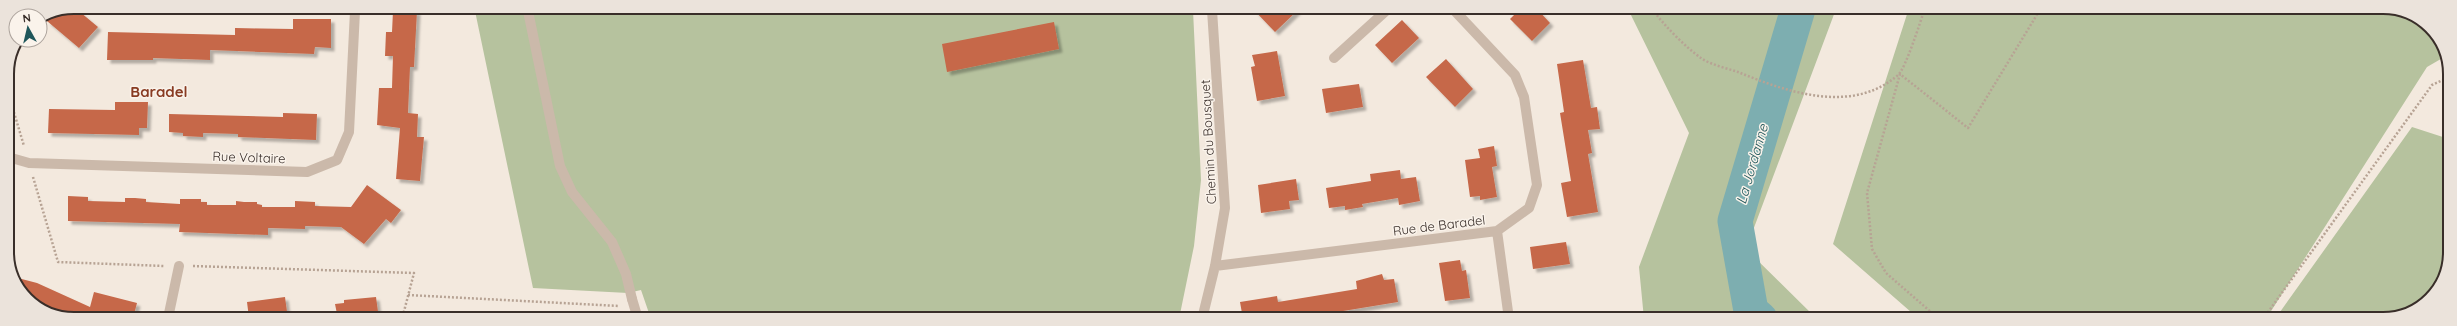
<svg xmlns="http://www.w3.org/2000/svg" width="2457" height="326" font-family="Quicksand,sans-serif">
<style>
.grass{fill:#b6c29e}
.lines{fill:none;stroke-linecap:round;stroke-linejoin:round}
.river{stroke:#7daeb0;stroke-width:35}
.building{fill:#c66849;filter:url(#shadow)}
.path{stroke:#b7a394;stroke-width:2.5;stroke-dasharray:2 2;stroke-linecap:butt}
.lane{stroke:#cbb9aa;stroke-width:10}
.street{stroke:#cbb9aa;stroke-width:10}
.labels{text-anchor:middle;stroke-width:3;stroke-linejoin:round;paint-order:stroke}
.street-label{font-size:13px;fill:#392e29;stroke:#faf3eb}
.water-label{font-size:14px;font-style:italic;fill:#1f565a;stroke:#faf3eb}
.quarter-label{font-size:15px;font-weight:bold;fill:#883b22;stroke:#faf3eb}
.rim{fill:none;stroke:#392e29;stroke-width:2}
</style>
<defs>
<filter id="shadow"><feDropShadow dx="3.5" dy="3.5" stdDeviation="1" flood-color="#0004"/></filter>
</defs>
<rect width="100%" height="100%" fill="#f3e9de"/>
<path class="grass" d="M1909,8H2392L2427,24L2446,56L2427,67L2266,319H1919L1833,244Z
M1628,9H1836L1746,249L1817,319H1644L1639,267L1689,133Z
M1193,10L1201,180L1194,246L1179,319H651L641,290L628,293L533,288L475,11Z
M2412,127L2449,139V261L2427,302L2384,319H2275Z"/>
<g class="lines">
<path class="river" d="M1760,319L1751,311L1735,221L1798,9"/>
</g>
<path class="building" d="M1520,9H1537L1550,23L1532,41L1510,19Z
M1254,10H1298L1275,32Z
M393,11H417L414,67H410L408,113L418,114L417,137H424L420,181L396,179L400,128L377,125L379,88H392L393,56H385L386,32H392Z
M55,12H80L98,27L79,48L47,21Z
M293,19H331V48L315,47L314,54L210,50V60L153,58V60H107L108,32L235,35V28L293,29Z
M1402,20L1419,38L1392,63L1375,45Z
M1054,22L1059,49L947,72L942,44Z
M1277,51L1285,96L1257,101L1251,67L1255,66L1252,55Z
M1446,59L1473,89L1455,107L1426,77Z
M1583,60L1591,108L1597,107L1600,129L1588,130L1592,153L1588,154L1598,212L1567,217L1561,183L1571,181L1560,113L1564,112L1557,64Z
M1359,84L1363,107L1326,113L1322,89Z
M115,102H148L147,128H139V135L48,133L49,109L115,110Z
M283,113L317,114L316,140L238,137V134L203,133V137L183,136V133L169,132V114L283,117Z
M1494,146L1497,166L1492,167L1497,197L1480,200V196L1470,197L1465,160L1480,158L1478,149Z
M1400,170L1401,179L1416,177L1420,201L1399,205L1398,198L1362,204L1363,207L1345,210V206L1329,208L1326,188L1371,181L1370,174Z
M1296,179L1299,200L1289,201L1290,209L1261,213L1258,185Z
M367,185L401,210L391,223L386,219L364,244L341,227L305,226V229L268,228V235L179,232L180,224L68,221V196L88,197V201L125,202V198H135L146,199V202L180,204V199H201V202H207V205H236V201L244,202H257V204L262,205V207H295V201L315,202V206L351,207Z
M1566,242L1570,264L1533,269L1530,247Z
M1460,260L1462,271L1466,270L1470,298L1445,301L1439,263Z
M1382,274L1384,280L1394,279L1398,302L1337,312L1338,319H1243L1240,302L1277,296L1278,302L1357,289L1356,281Z
M14,277L37,283L90,307L94,292L137,303L133,318H65L30,302Z
M285,297L288,319L249,318L247,302Z
M376,297L379,319H338L335,304L344,303V300Z"/>
<g class="lines">
<path class="path" d="M1652,9C1663,24 1685,47 1701,58C1711,65 1726,68 1738,72C1787,92 1852,115 1898,75C1905,70 1921,20 1925,8
M7,89L24,146
M33,177L58,262L164,266
M193,266L414,273L402,319
M408,295L619,306
M1939,319L1886,273L1872,249L1867,193L1900,74L1968,128L2041,8
M2263,319L2432,85L2449,77"/>
<path class="lane" d="M528,11L560,166L572,192L612,242L626,274L632,299"/>
<path class="street" d="M1334,58L1388,9
M8,157L29,163L307,172L337,160L349,132L355,11
M1497,231L1509,319
M1215,266L1497,231L1529,208L1537,185L1524,97L1515,75L1453,9
M632,299L638,319
M168,318L179,266
M1202,319L1215,266L1225,208L1212,10"/>
</g>
<g class="labels">
<g class="street-label">
<text transform="translate(1208 142) rotate(-93)" y="5">Chemin du Bousquet</text>
<text transform="translate(249 157) rotate(2)" y="5">Rue Voltaire</text>
<text transform="translate(1439 225) rotate(-7)" y="5">Rue de Baradel</text>
</g>
<g class="water-label">
<text transform="translate(1752 164) rotate(-74)" y="5">La Jordanne</text>
</g>
<g class="quarter-label">
<text x="159" y="97">Baradel</text>
</g>
</g>
<path d="M0 0H2457V326H0ZM74 14H2383A60 60 0 0 1 2443 74V252A60 60 0 0 1 2383 312H74A60 60 0 0 1 14 252V74A60 60 0 0 1 74 14Z" fill="#ebe3db" fill-rule="evenodd"/>
<path class="rim" d="M74 14H2383A60 60 0 0 1 2443 74V252A60 60 0 0 1 2383 312H74A60 60 0 0 1 14 252V74A60 60 0 0 1 74 14Z"/>
<g transform="translate(28 28) rotate(352)"><circle r="19" fill="#faf3eb" stroke="#ada49d"/>
<path d="M0-3L7 15L0 10L-7 15Z" fill="#1f565a"/>
<text y="-6" font-size="11" font-weight="bold" text-anchor="middle" fill="#392e29">N</text>
</g>
</svg>
